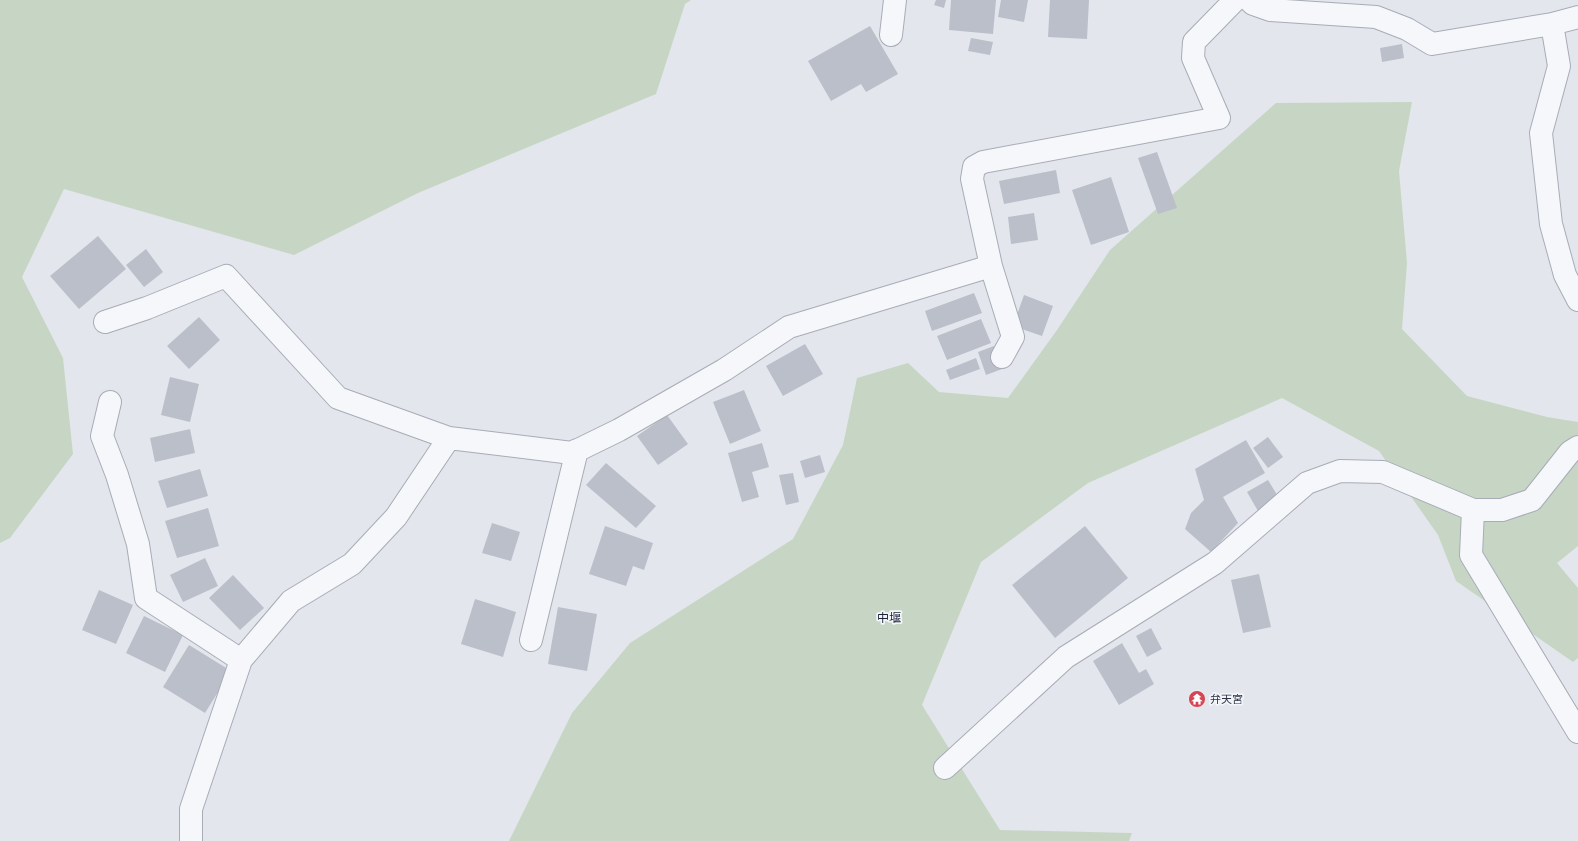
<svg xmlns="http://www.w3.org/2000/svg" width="1578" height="841" font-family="Helvetica,'Noto Sans JP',sans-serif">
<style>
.green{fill:#c7d6c4}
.building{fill:#babfca}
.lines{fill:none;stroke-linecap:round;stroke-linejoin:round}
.minor-casing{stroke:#a8acb7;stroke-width:24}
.minor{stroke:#f6f7fa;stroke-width:22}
.labels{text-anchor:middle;stroke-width:3.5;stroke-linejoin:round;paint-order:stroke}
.poi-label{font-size:11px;fill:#2a3245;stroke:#f3f5f9;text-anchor:start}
.neighbourhood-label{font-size:12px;fill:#1c2336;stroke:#f3f5f9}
</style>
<rect width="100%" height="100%" fill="#e3e6ec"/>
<path class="green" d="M0,0H691L685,4L656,94L418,193L294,255L64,189L22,277L63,358L73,454L10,538L0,543Z
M1412,102L1399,171L1407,263L1402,329L1467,396L1547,417L1578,422V546L1557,563L1578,588V658L1573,662L1456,581L1438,535L1379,451L1282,398L1088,483L981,562L922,705L1000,830L1132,833L1129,841H509L572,713L630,643L793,539L843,445L857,378L908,363L939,392L1008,398L1057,330L1110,250L1276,103Z"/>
<path class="building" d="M936,0H946L944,8L934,5Z
M951,0H996L993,34L949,30Z
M1001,0H1028L1024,22L998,17Z
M1050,0H1089L1087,39L1048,37Z
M870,26L898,74L866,92L861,84L831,101L808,61Z
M971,38L993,42L990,55L968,51Z
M1402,44L1404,58L1382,62L1380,48Z
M1157,152L1177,208L1158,214L1138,158Z
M1056,170L1060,193L1004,204L999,181Z
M1111,177L1129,232L1091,245L1072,190Z
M1034,213L1038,240L1011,244L1008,217Z
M98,236L126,269L79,309L50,276Z
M146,249L163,272L144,287L126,265Z
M974,293L982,313L932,331L925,311Z
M1024,295L1053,306L1042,336L1013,326Z
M199,317L220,340L189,369L167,346Z
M981,319L991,343L947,360L937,336Z
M805,344L823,374L783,396L766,366Z
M994,346L1002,369L986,375L978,352Z
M976,358L980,369L950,380L946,370Z
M170,377L199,384L190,422L161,415Z
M744,390L761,431L730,444L713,402Z
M667,415L688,444L658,465L637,436Z
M190,429L195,453L155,462L150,438Z
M1268,437L1283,457L1268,468L1253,448Z
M1246,440L1265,473L1223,497L1238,523L1211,552L1185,529L1191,513L1204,500L1195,469Z
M762,443L769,467L752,472L759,497L742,502L728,453Z
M820,455L825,472L805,478L800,461Z
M606,463L656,506L636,528L586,485Z
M200,469L208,496L167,508L158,481Z
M793,473L799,502L786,505L779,475Z
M1268,480L1279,498L1258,511L1247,492Z
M208,508L219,546L177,558L165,521Z
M492,523L520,532L511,561L482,553Z
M605,526L653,543L644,570L633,566L626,586L589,574Z
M1085,526L1128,578L1055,638L1012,585Z
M205,558L218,586L183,602L170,575Z
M1259,574L1271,627L1243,633L1231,580Z
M233,575L264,608L240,630L209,598Z
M99,590L133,605L116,644L82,630Z
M475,599L516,612L503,657L461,644Z
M558,607L597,614L587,671L548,664Z
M144,616L183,635L165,672L126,653Z
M1151,628L1162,649L1147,657L1136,636Z
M1122,643L1139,673L1146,669L1154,684L1119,705L1093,661Z
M189,645L231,671L205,713L163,687Z"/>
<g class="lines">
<g class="minor-casing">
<path id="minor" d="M1249,0L1253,4L1270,10L1376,17L1407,29L1432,44L1552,24L1578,17
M1552,24L1559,66L1541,133L1551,224L1565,275L1578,300
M891,35L895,0
M105,322L147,308L226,276L338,398L449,438L572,453L619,430L724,370L789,327L991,266
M1002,357L1013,337L991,266L972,179L974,167L983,162L1219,118L1193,58L1194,42L1235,0
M110,402L102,436L117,475L138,544L146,598L241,660
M1473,510L1471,555L1578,732
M531,640L577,450
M945,768L1066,657L1215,563L1307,483L1340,471L1383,472L1473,510H1502L1532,500L1570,452L1578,447
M191,841V809L241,660L291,601L352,564L396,517L449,438"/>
</g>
<use href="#minor" class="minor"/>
</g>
<defs>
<g id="temple-disc" transform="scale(0.9)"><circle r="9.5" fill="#d34653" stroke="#f3f5f9"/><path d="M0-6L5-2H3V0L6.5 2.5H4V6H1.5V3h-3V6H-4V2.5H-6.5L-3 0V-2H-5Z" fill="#fff"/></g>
</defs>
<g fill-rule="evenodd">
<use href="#temple-disc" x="1197" y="699"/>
</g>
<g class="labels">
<g class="poi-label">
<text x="1210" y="703">弁天宮</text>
</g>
<g class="neighbourhood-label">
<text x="889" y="622">中堰</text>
</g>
</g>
</svg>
